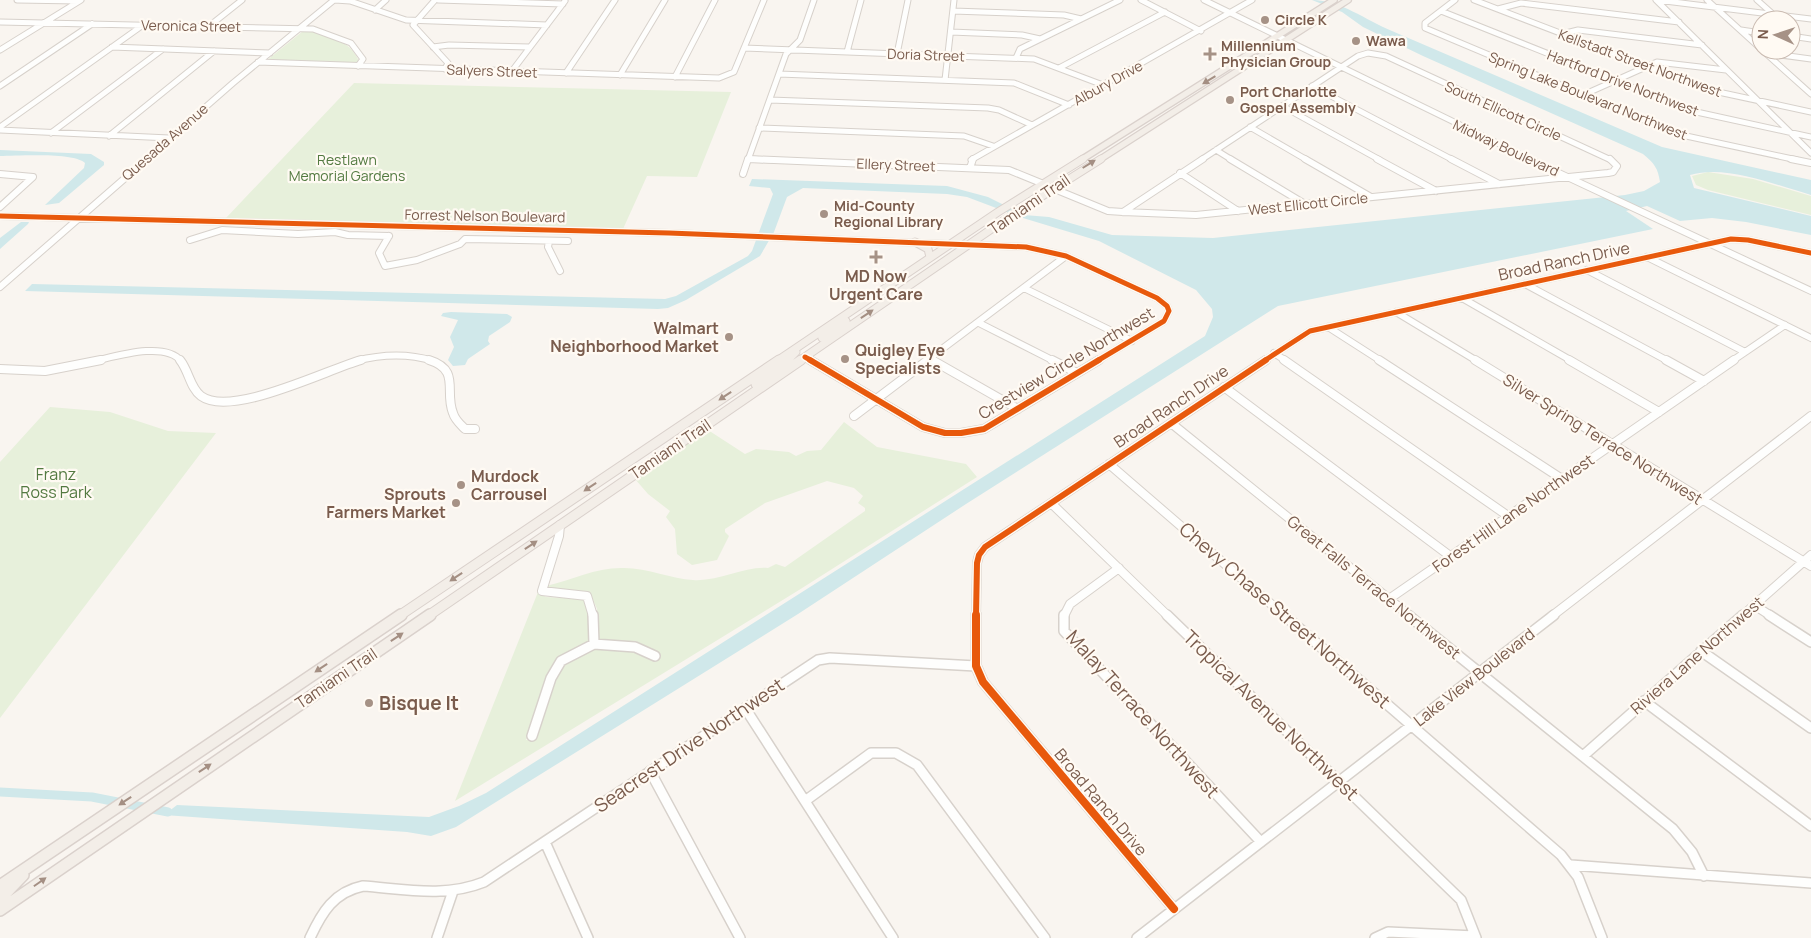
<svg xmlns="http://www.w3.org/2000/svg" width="1811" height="938" font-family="Manrope,sans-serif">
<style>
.green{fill:#e7f0db}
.water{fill:#d0e8ea}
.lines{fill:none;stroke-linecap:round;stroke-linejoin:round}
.canal{stroke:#d0e8ea;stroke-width:9}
.minor-far3-casing{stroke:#d7d1cb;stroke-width:7}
.minor-far2-casing{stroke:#d7d1cb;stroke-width:8}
.minor-far1-casing{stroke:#d7d1cb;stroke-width:10}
.minor-casing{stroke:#d7d1cb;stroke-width:12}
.major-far3-casing{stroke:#dad1cc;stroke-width:8}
.major-far2-casing{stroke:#dad1cc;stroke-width:9}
.major-far1-casing{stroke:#dad1cc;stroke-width:11}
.major-casing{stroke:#dad1cc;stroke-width:14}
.minor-far3{stroke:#fefefd;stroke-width:5}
.minor-far2{stroke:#fefefd;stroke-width:6}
.minor-far1{stroke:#fefefd;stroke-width:8}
.minor{stroke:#fefefd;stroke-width:9}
.major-far3{stroke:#f3eee8;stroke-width:5.5}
.major-far2{stroke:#f3eee8;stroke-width:7}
.major-far1{stroke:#f3eee8;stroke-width:9}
.major{stroke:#f3eee8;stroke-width:11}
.cycleway-far2-casing{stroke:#fffaf3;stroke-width:8}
.cycleway-far1-casing{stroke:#fffaf3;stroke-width:9}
.cycleway-casing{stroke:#fffaf3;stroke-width:11}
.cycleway-far2{stroke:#e8590c;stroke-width:5}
.cycleway-far1{stroke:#e8590c;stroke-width:6}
.cycleway{stroke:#e8590c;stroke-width:8}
.oneway{fill:#a48f83}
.poi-dot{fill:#a69286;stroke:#fffaf3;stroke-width:2}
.labels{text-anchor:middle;stroke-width:4.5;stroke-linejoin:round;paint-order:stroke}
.far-poi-label{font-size:14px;font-weight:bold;fill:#7a5c4d;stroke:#fffaf3;text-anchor:start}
.far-street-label{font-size:14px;fill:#7a5c4d;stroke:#fffaf3}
.far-park-label{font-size:14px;fill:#537a41;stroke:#fffaf3}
.street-label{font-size:16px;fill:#7a5c4d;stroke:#fffaf3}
.poi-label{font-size:16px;font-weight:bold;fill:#7a5c4d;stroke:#fffaf3;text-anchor:end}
.park-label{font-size:16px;fill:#537a41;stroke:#fffaf3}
.near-street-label{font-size:19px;fill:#7a5c4d;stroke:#fffaf3}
.near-poi-label{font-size:19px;font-weight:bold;fill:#7a5c4d;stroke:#fffaf3;text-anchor:start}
</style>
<rect width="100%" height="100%" fill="#f9f5f0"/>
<path class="green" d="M303,31C325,32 350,40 359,61L355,64L266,61Z
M354,83L731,92L697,177L647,176L623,229L226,218Z
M1708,172L1753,179L1811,196V215L1708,190L1696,185L1692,176Z
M50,407L110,412L168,431L216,433L0,718V462Z
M844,422L877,447L966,464L977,477L799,590L455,801L538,592L546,597L584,599L589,611V642L558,658L551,668L526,740H535C542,720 547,698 555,678C572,637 623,646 655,660L661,655L637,644L598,641L597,609L591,595L546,589V586C572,580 595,568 621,568C646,567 671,579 693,580C718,582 744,566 768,568L776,564L785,567L865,511V508L858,503L863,496L854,488L827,481L765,503L725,529V532L729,536L717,560L692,565L677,554L675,529L666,517L670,511L648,494L635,479L708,430L745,454L756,449L789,452L796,456L807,451L821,450Z"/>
<path class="water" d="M1312,0C1341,0 1365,20 1392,31L1662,147L1811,180V195C1775,185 1726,164 1690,175L1694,188L1811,216V235L1746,222L1712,218L1680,221L1647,206L1626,211L1653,229L1278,306L966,504L798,614L456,827L431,836L407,832L164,815L177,805L429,817L459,806L486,793L1205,336L1213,317L1212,309L1196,290L1099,241L1023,218L967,197L947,194L803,188L787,197L774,232L760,256L686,300L668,308L658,309L25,291L32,284L665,299L676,296L748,256L752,251L773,194L770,188L749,186L752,179L947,186L988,197L1024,215L1049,217L1112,235L1213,238L1625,195L1644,191L1660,182C1658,168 1654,163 1643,154L1423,56L1363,27L1342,12Z
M0,150L91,154L104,162V165L59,203L45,205L84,168L85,163C73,152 18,156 0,156Z
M21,222H29L28,224L0,249V238Z
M451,312L507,314L512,317L510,322L489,336L488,341L490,344L468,359L465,365L453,366L448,360L454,347L450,337L458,320L441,316L443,313Z"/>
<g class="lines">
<path class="canal" d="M0,792L92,797L168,812"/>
<g class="minor-far3-casing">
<path id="minor-far3" d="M17,0L78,1
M335,0L350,1L406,20L547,25
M435,0L413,25L448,63L445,69
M438,0L563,4
M1141,0L1201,31
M1204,0L1532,160
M1455,0L1425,23V28L1677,134L1797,160
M1474,0L1709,90L1811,112
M1656,0L1811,153
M1657,0L1811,19
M1707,0L1761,49
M1757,0L1774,15
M1498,9L1521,3L1679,22
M375,10L386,0
M953,11L1064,15L1081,19
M1441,11L1692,111L1811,137
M0,22L313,29L351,43L363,59L358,66
M208,27L242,0
M1741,30L1761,33
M951,32L1022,35L1040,39
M1562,34L1578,30L1702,45
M1791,36L1811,39
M112,47L270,53
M433,47L449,45L530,47
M744,48L1034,59L1103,85
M0,50L81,0
M1762,50L1811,94
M847,52L861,0
M1766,53L1811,59
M897,54L908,0
M1016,58L1020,49L1120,0
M258,62L719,78L734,72L764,0
M1059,68L1165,12
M512,71L565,1
M566,73L615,0
M779,74L1014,83L1069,105
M620,75L665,0
M675,77L715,0
M945,80L954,0
M0,86L92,24
M1312,86L1453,160
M1583,95L1657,62L1726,70
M770,100L988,108L999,110L1032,125
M1282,106L1380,160
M0,127L143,25
M1250,127L1307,160
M759,128L964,136L993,146
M0,130L169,138
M51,133L163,49
M109,136L214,51
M1216,150L1232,160
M748,159L771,160
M145,160L233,83L334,0
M748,160L786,54L800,40L814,0
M971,160L1252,0
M1201,160L1358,56L1368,53L1386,56L1611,160"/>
</g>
<g class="minor-far2-casing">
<path id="minor-far2" d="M748,159L1009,170L1041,183
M1230,159L1305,204
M1305,159L1371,197
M1377,159L1436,191
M1451,159L1499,184
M1529,159L1811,291
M1791,159L1811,163
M970,168L973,159
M1180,173L1238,211
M0,174L33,177L0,207
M743,174L748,159
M1052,188L1108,211L1123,212
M1123,212L1196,215L1608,173L1613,172L1617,166L1610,159
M1123,212L1203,159
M0,216L669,233L1026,247L1066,256L1157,298L1167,306L1169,311L1164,321L1097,361
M389,236L379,253L385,266L417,260L460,244L465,239L568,241
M190,240L222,230L298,234L335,232L348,235L389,236
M549,241L548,247L560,271
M1647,257L1811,338
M1587,270L1745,352
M1525,284L1668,361
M0,287L147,159
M1024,288L1132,341
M1462,298L1572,361
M1396,312L1477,361
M979,323L1054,361
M1328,327L1381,361
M1274,353L1286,361
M805,357L812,361
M930,359L934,361
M95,361C117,356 165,341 181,361
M356,361C383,354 407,353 433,361
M926,361L1066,256
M1264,361L1310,331L1731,239L1748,240L1811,253
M1732,361L1785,325"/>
</g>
<g class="minor-far1-casing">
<path id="minor-far1" d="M180,360C189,371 190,388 201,396C231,418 326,370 361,360
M429,360C461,370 444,391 453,413C455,420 460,424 465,429H475
M810,360L923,427L945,433H961L984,429L1099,360
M932,360L1018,409
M1052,360L1077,373
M1284,360L1508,516
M1379,360L1562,479
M1475,360L1811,566
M1569,360L1659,412
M1666,360L1704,381
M0,369L45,371L101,360
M1224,387L1450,556
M854,416L928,360
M1171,423L1410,616
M1109,464L1285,616
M1051,503L1168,616
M560,525L559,536L542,591L587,596L593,616
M1389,599L1734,360
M1754,605L1771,616
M976,616L977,563L979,555L985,547L1266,360
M1064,616L1070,604L1119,568
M1552,616L1811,416
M1742,616L1811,555"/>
</g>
<g class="minor-casing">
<path id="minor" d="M593,615L594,644
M976,615V666L983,682L1174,909
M1064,615V631L1261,842
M1167,615L1461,900L1476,938
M1284,615L1561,855L1578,877L1602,938
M1408,615L1673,829L1692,852L1704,876
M1769,615L1811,642
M1701,651L1811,728
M1644,701L1811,826
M745,708L893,938
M532,736L551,678L561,661L594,644L635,647L655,656
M1583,756L1743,615
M650,771L740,938
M805,801L871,753H896L917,765L1045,938
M545,842L588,938
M1571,865L1811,883
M310,938C322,912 334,892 363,886C404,889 445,898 484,882L818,660L830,658L976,666
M437,938L453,891
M1137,938L1554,615
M1375,938L1388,932L1475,936"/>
</g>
<g class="major-far3-casing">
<path id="major-far3" d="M1081,160L1334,0
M1099,160L1348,0"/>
</g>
<g class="major-far2-casing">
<path id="major-far2" d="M915,242L928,249L930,257
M822,338L846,321
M777,361L998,212L1083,159
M787,361L796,352
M799,361L1009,217L1101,159"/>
</g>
<g class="major-far1-casing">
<path id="major-far1" d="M756,384L789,360
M399,616L779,360
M428,616L801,360"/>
</g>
<g class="major-casing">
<path id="major" d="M0,886L401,615
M0,899L23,875
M0,910L430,615"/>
</g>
<use href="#minor-far3" class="minor-far3"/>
<use href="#minor-far2" class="minor-far2"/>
<use href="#minor-far1" class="minor-far1"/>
<use href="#minor" class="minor"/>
<use href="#major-far3" class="major-far3"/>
<use href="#major-far2" class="major-far2"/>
<use href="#major-far1" class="major-far1"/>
<use href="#major" class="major"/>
<g class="cycleway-far2-casing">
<path id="cycleway-far2" d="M0,216L669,233L1026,247L1066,256L1157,298L1167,306L1169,311L1164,321L1097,361
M805,357L812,361
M1264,361L1310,331L1731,239L1748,240L1811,253"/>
</g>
<g class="cycleway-far1-casing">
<path id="cycleway-far1" d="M810,360L923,427L945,433H961L984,429L1099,360
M976,616L977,563L979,555L985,547L1266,360"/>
</g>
<g class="cycleway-casing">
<path id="cycleway" d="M976,615V666L983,682L1174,909"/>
</g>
<use href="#cycleway-far2" class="cycleway-far2"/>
<use href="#cycleway-far1" class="cycleway-far1"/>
<use href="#cycleway" class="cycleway"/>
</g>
<defs><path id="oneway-solid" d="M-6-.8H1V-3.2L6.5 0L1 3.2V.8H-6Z" transform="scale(1.25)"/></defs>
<g class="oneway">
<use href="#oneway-solid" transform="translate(1209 80) rotate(149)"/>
<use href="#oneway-solid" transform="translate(1089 164) rotate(-32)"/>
<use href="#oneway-solid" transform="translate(867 314) rotate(-34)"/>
<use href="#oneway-solid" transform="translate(725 396) rotate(146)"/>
<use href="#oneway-solid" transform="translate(590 487) rotate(146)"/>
<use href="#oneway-solid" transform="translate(531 545) rotate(-34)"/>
<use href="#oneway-solid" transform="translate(456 577) rotate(146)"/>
<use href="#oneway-solid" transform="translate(397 637) rotate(-34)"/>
<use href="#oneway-solid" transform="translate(321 668) rotate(146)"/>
<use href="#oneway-solid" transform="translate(205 768) rotate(-34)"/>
<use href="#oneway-solid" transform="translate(125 801) rotate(146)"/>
<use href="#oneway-solid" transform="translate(40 882) rotate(-35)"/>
</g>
<g class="poi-dot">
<circle cx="1265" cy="20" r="5"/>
<circle cx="1356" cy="41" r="5"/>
<path d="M1207.5 46.5h5v5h5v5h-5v5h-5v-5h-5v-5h5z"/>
<circle cx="1230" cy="100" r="5"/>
<circle cx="824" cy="214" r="5"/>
<path d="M873.5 249.5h5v5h5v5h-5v5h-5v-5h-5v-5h5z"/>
<circle cx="729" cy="337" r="5"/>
<circle cx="845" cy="359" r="5"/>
<circle cx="461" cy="485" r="5"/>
<circle cx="456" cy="503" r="5"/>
<circle cx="369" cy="703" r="5"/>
</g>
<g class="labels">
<g class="far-poi-label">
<text x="1275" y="25">Circle K</text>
<text x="1366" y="46">Wawa</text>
<text x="1221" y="51">Millennium<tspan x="1221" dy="16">Physician Group</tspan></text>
<text x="1240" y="97">Port Charlotte<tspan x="1240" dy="16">Gospel Assembly</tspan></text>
<text x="834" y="211">Mid-County<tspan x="834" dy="16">Regional Library</tspan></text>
</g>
<g class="far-street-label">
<text transform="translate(191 26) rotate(1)" y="5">Veronica Street</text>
<text transform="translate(926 55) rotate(2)" y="5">Doria Street</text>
<text transform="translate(1640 63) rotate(20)" y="5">Kellstadt Street Northwest</text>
<text transform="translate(492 71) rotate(2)" y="5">Salyers Street</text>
<text transform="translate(1108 83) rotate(-29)" y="5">Albury Drive</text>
<text transform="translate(1623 83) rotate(21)" y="5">Hartford Drive Northwest</text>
<text transform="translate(1588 96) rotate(22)" y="5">Spring Lake Boulevard Northwest</text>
<text transform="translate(1503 111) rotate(24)" y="5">South Ellicott Circle</text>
<text transform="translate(165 142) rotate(-41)" y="5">Quesada Avenue</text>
<text transform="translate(1506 148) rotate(25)" y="5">Midway Boulevard</text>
<text transform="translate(896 165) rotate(2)" y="5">Ellery Street</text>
<text transform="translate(1308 204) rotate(-6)" y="5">West Ellicott Circle</text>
<text transform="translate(485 216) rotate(1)" y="5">Forrest Nelson Boulevard</text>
</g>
<g class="far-park-label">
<text x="347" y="165">Restlawn<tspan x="347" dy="16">Memorial Gardens</tspan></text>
</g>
<g class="street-label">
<text transform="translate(1029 204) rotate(-34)" y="6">Tamiami Trail</text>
<text transform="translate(1564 261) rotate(-12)" y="6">Broad Ranch Drive</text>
<text transform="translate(1066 363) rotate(-31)" y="6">Crestview Circle Northwest</text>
<text transform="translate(1171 406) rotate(-34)" y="6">Broad Ranch Drive</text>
<text transform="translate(1603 439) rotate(32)" y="6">Silver Spring Terrace Northwest</text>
<text transform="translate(670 449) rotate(-34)" y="6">Tamiami Trail</text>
<text transform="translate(1513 513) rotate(-35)" y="6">Forest Hill Lane Northwest</text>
<text transform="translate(1374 587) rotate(39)" y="6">Great Falls Terrace Northwest</text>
<text transform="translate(1697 655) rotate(-41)" y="6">Riviera Lane Northwest</text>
<text transform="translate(1474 677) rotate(-38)" y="6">Lake View Boulevard</text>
<text transform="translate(336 678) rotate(-34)" y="6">Tamiami Trail</text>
<text transform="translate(1101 802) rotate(50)" y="6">Broad Ranch Drive</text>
</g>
<g class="poi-label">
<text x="876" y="282" text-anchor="middle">MD Now<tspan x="876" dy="18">Urgent Care</tspan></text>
<text x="719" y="334">Walmart<tspan x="719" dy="18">Neighborhood Market</tspan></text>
<text x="855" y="356" text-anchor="start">Quigley Eye<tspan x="855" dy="18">Specialists</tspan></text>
<text x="471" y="482" text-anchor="start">Murdock<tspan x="471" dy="18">Carrousel</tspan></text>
<text x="446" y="500">Sprouts<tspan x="446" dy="18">Farmers Market</tspan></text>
</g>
<g class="park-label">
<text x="56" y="480">Franz<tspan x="56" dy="18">Ross Park</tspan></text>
</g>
<g class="near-street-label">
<text transform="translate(1285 615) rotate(41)" y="7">Chevy Chase Street Northwest</text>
<text transform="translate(1143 714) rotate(48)" y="7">Malay Terrace Northwest</text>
<text transform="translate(1271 715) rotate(44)" y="7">Tropical Avenue Northwest</text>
<text transform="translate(689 745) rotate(-34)" y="7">Seacrest Drive Northwest</text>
</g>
<g class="near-poi-label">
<text x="379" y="710">Bisque It</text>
</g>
</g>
<g transform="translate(1776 35) rotate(273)"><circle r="24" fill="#fffaf3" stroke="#cabbb1"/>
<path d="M0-4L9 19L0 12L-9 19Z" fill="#a69286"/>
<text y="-8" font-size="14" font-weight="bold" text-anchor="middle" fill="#7a5c4d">N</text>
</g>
</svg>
